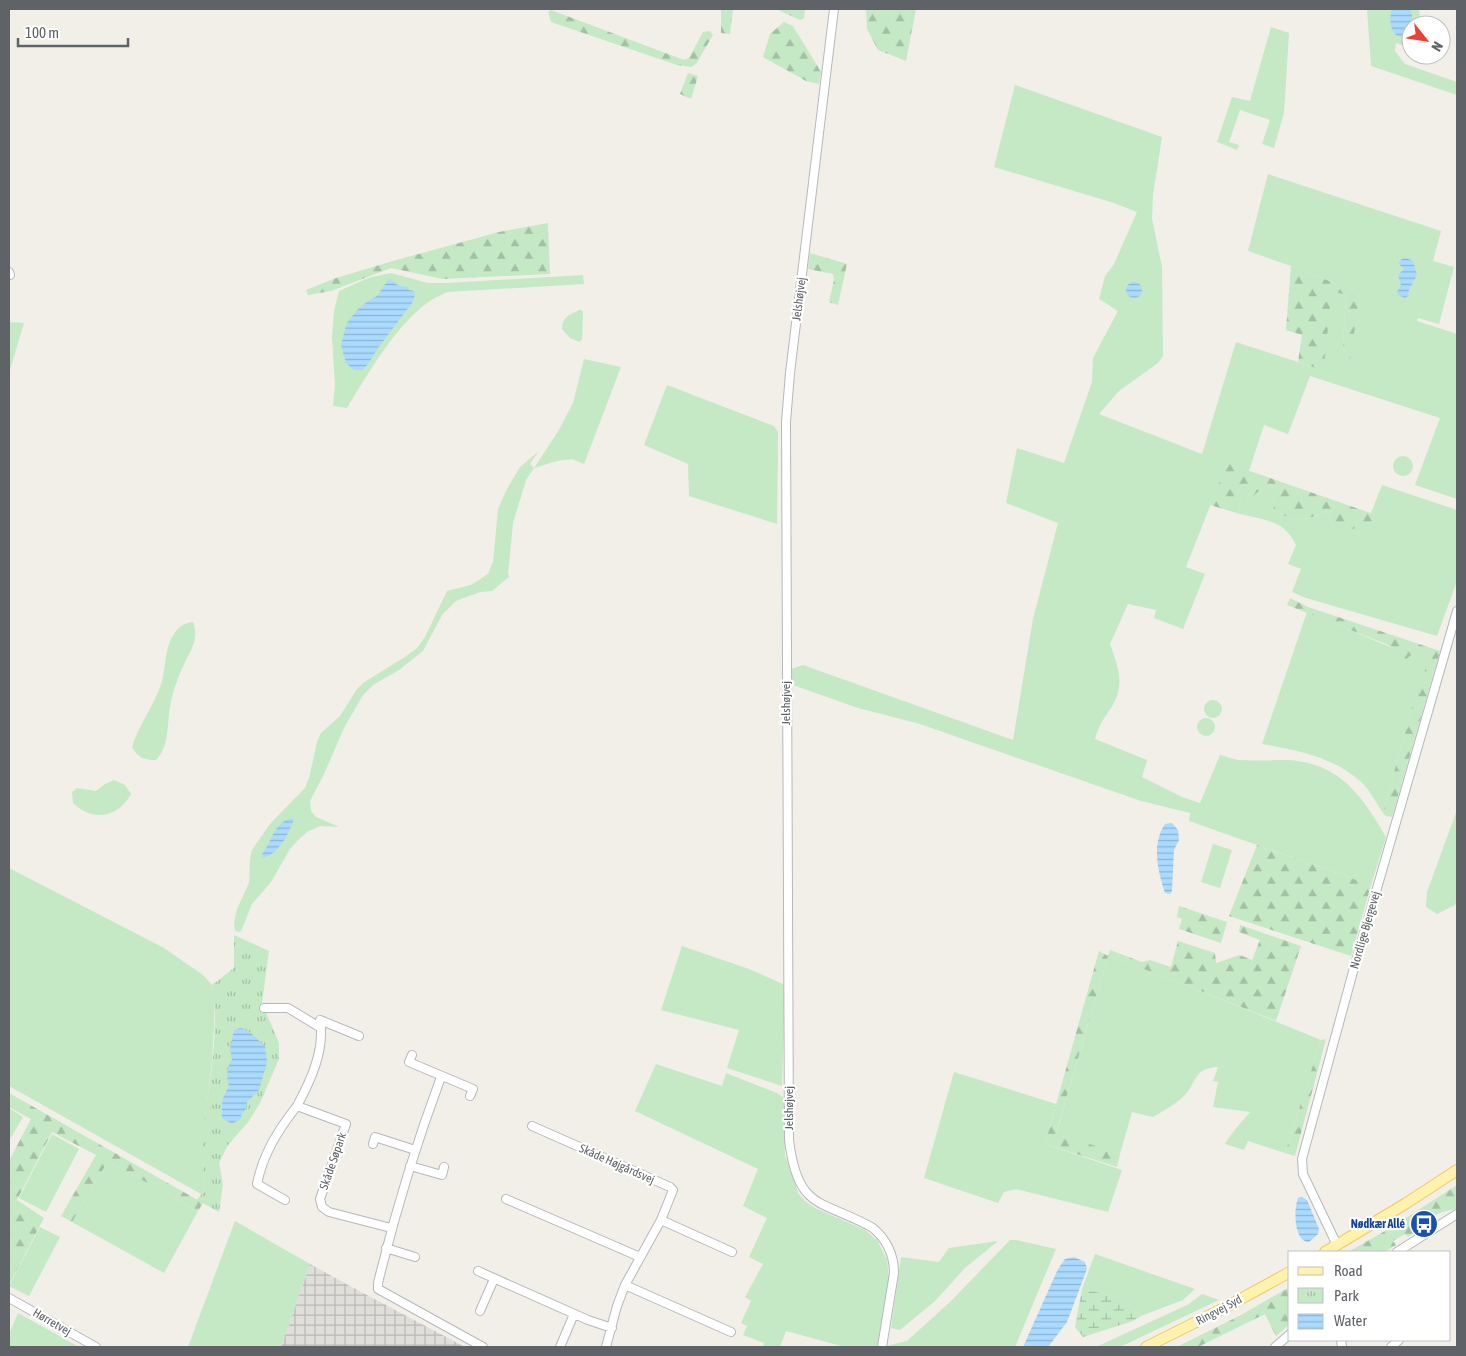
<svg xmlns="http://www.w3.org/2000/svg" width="1466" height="1356" font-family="'Asap Condensed',sans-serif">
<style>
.industrial{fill:url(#industrial-grid)}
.green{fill:#c5e8c5}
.forest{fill:url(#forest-firs)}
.wetland{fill:url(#wetland-marsh)}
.park{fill:url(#park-tufts)}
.water{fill:url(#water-rules)}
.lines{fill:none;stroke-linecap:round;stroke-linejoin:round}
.minor-casing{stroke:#b5b8bc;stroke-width:10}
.major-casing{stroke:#f2c960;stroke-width:12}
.minor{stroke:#fff;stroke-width:8}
.major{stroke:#fff2af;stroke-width:10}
.labels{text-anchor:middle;stroke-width:4.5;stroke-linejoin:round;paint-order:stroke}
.street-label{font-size:12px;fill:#5f6368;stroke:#fff}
.transit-label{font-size:12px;font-weight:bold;fill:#164399;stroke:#fff;text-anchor:end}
</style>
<defs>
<pattern id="industrial-grid" width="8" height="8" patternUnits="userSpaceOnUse" patternTransform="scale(1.25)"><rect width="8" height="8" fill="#e0deda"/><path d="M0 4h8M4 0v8" fill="none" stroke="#b9b8b5"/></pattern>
<pattern id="forest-firs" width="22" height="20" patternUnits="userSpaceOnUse" patternTransform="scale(1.25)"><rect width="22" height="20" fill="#c5e8c5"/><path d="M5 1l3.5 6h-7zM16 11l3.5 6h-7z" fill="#a3c0a4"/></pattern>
<pattern id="wetland-marsh" width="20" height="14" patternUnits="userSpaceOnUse" patternTransform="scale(1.25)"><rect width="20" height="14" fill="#c5e8c5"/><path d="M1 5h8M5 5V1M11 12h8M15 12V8" fill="none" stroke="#a3c0a4"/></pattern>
<pattern id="park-tufts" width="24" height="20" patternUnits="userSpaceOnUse" patternTransform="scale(1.25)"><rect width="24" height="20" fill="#c5e8c5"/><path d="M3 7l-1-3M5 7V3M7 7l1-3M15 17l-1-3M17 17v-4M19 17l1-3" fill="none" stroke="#a3c0a4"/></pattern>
<pattern id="water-rules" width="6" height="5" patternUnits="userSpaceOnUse" patternTransform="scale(1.25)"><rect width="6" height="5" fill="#aadaff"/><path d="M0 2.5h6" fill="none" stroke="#8eb4d2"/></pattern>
</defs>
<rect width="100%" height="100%" fill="#f1efe8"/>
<path class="industrial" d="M310,1264L350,1286L465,1347H281Z"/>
<path class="green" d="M1367,9H1419L1421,25H1411V48L1396,43L1395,51L1405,64L1457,82V95L1371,66Z
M1271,27L1289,33L1284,113L1274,148L1262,144L1270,120L1240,110L1229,142L1239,145L1237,150L1217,142L1232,97L1250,101Z
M1015,85L1162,137L1153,195L1152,219L1162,267L1163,356L1158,363L1119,391L1099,414L1202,454L1236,342L1316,368L1332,291L1346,295L1343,345L1346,352L1347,366L1360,293L1291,266L1248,251L1268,174L1441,231L1433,261L1454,267L1439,324L1418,318L1417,321L1457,334V499L1415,485L1440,418L1310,376L1288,434L1264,425L1249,471L1227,463L1186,567L1205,574L1183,629L1154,618L1156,610L1128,604L1110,644C1118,667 1126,685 1111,708C1104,718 1098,727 1095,739L1147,760L1142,777L1182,797L1200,803L1220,755C1225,756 1232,759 1238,760C1255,761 1272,760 1288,760C1340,763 1362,796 1386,837L1371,885L1189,821L1190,813L1141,801L920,724L858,708L790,684L791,669L803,665L1013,740L1033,619L1058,523L1006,503L1017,448L1064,463L1092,382L1093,358L1118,311L1099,299L1105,276L1114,264L1137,212L1114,203L994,167Z
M391,273L428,283H447L583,275L584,284L447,292C442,295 435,297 430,301C396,324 368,374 347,408L333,406L335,385L332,337L334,311L339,291L368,278Z
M579,310H582L583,314L582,339L580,342L570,338L562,329C562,317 569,315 579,310Z
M9,322L24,323L9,373Z
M584,359L621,367L584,464L572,459L557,461L534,468L526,480L513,523L508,575L510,576L492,591L480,592L456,601L442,615L423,651L399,670L373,685L363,695L344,728L324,774L310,801L311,811L316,817L339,827L320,826L307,832L298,840L290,849L271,882L252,904L242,929L240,932L235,931L234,923L237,909L249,883L250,859L252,850L270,824L305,788L309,778L317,742L321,733L340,716L357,689L363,683L405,657L417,648L425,637L447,591L471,585L488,574L493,562L498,509L507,489L520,467L538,452L530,464L534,468L559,430L573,403Z
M667,385L774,426L778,432L777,524L689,496L688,464L644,445Z
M1393 466a10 10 0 1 1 20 0a10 10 0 1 1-20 0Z
M1382,485L1457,510V581L1437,636L1306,598L1292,592L1301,569L1288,564L1296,545C1284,520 1265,520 1240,514L1239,504L1250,499L1261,489L1275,500L1273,511C1294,521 1306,522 1326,511L1331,520L1381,517L1371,513Z
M1307,612L1395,649L1411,655L1419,653L1426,655L1430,660L1413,703L1383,813C1376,803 1369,788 1360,781C1333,757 1297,750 1262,744Z
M193,622C198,635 194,646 187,658C180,672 174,687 171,702C166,722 171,744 156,760C144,760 138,758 132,747C138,727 151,710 159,690C167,672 163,650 174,634C179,626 184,623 193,622Z
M1204 709a9 9 0 1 1 18 0a9 9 0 1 1-18 0Z
M1197 727a9 9 0 1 1 18 0a9 9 0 1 1-18 0Z
M114,780L125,785L131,794C118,818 92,822 73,803L72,792L77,788L96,791L105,784Z
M1457,810V899L1455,905L1437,914L1426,907L1427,892Z
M1213,844L1232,850L1220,888L1201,882Z
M9,868L164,948L203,975L212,985L214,997V1025L212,1060L204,1129L203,1192L201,1194L9,1086Z
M682,946L749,969L785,985L782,1086L727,1068L739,1030L661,1010Z
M1108,956L1176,981L1321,1040L1285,1153L1248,1141L1244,1150L1225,1144C1232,1132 1241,1123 1250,1112L1213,1107L1218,1082L1213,1081L1218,1067C1192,1068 1197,1084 1183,1097C1174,1105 1163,1111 1153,1117L1132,1112L1120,1154L1056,1134Z
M656,1064L722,1086L726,1073L777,1093L784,1098L785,1156L793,1174L798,1193L805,1201L815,1208L865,1230L877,1240L887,1260L889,1279L877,1347H845L786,1331L780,1347H763L764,1343L743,1335L747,1326L741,1323L751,1301L745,1297L763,1264L749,1257L767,1218L743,1206L758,1169L635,1111Z
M954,1072L1056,1104L1045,1144L1122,1170L1108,1212L1016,1189L1004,1192L998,1203L924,1178Z
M9,1108L23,1117L9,1141Z
M52,1134L79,1149L46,1212L19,1198Z
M108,1161L198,1211L164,1273L72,1222Z
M235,1221L310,1264L281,1347H188Z
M40,1227L60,1237L29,1296L9,1286Z
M1010,1240H1016L1056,1249L1015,1347H887V1346L907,1341L951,1301Z
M998,1241L965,1268L935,1301L900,1330L891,1328L901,1257L939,1262L949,1248Z
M1095,1254L1195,1289L1183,1300L1141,1316L1119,1297L1082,1289Z
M1202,1294L1219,1300L1120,1347H1096L1189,1304Z
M18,1313L79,1347H9V1334Z"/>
<path class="forest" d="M721,9H733L730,34L721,33Z
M776,9H805L804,18L800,20Z
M866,9H916L906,61L878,50L867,29Z
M551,10L684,60L689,58L703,32L710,31L713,35L696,64L691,67L677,65L551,22L548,12Z
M784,22L793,26L821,72L819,84L806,81L763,57L770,34Z
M688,73L698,76L691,99L680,94Z
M548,223L550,274L443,279L391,268L331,291L308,295L306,290L336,278L393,261L499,232Z
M810,253L847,264L838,305L829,302L834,280L833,274L808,269Z
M1291,266L1360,293L1349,367L1347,366L1346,352L1343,345L1346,295L1332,291L1324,364L1316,368L1298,362L1302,335L1286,330Z
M1227,463L1382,517L1343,533L1331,520L1326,511C1305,522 1294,521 1273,511L1275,500L1261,489L1250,499L1239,504L1240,514L1210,505Z
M1290,598L1308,607L1440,651L1392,817L1386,816L1383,813L1413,703L1429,660L1426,655C1416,652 1411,654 1404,661L1397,657L1395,649L1386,644L1287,605Z
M1257,845L1371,885L1351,956L1229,916Z
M1179,906L1227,922L1221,943L1179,929L1182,919L1177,917Z
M1240,925L1301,946L1276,1021L1176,981L1108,956L1056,1133L1120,1154L1117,1167L1045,1144L1099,951L1108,956L1110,950L1142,962L1150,960L1171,967L1178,941L1215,953L1216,963L1240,955L1252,960L1260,940L1239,932Z
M1326,1039L1295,1156L1285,1153L1321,1040Z
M9,1093L203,1203L198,1211L108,1161L72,1222L61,1216L96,1155L52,1132L17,1200L44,1218L9,1285V1161L31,1119L9,1107Z
M1457,1185L1456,1209C1443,1211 1429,1216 1420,1226C1416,1230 1413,1234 1408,1237L1405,1234L1393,1241L1396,1245L1385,1252H1348L1392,1227Z
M1290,1287V1324L1276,1336L1265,1314L1198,1347H1177L1239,1316Z"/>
<path class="wetland" d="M1082,1289L1119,1297L1141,1316L1133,1321L1083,1337L1075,1327Z"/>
<path class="park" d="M234,935L269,951L262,1003L279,1043V1059L260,1103L249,1121L228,1145L219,1163L223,1184L219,1212L197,1200L203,1192C204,1171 202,1148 204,1127C209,1080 220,1032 212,985L234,968Z"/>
<path class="water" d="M1392,9H1410C1414,17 1412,30 1408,37C1391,41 1388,22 1392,9Z
M1406,258L1413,261L1417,275L1409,290L1408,296L1405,298L1398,295L1397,292L1401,285L1398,275L1404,269L1398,263L1402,259Z
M390,279L399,286L408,287L409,290L414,291L415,295L412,303L378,348L368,364L362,370H354L346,363L341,345L344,333L347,323L357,310L368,301L377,296L388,280Z
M1126 290a8 8 0 1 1 16 0a8 8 0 1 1-16 0Z
M291,818L294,819C289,833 279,854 263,858L262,854C272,842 273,824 291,818Z
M1172,823L1178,830L1179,840L1174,850L1172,891L1170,894L1165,893C1158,871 1151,845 1165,824Z
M240,1028C252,1030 256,1040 265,1046L267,1062L259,1090L247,1102L246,1109L241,1115L242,1118L232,1124L222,1118C222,1106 221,1097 229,1087C227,1079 226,1067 232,1060L230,1049L234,1030Z
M1302,1197L1307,1200L1319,1229L1318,1234L1309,1242C1293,1241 1294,1209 1298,1198Z
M1074,1257L1085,1262L1087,1269L1067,1322L1048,1347H1023L1058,1269L1065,1259Z"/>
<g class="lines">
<g class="minor-casing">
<path id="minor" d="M834,9L790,373L786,422L789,1140C798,1212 822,1199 873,1228C887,1240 894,1255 894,1273L882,1347
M9,272L10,275
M264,1008H288L321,1028
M359,1036L320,1020C325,1050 311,1080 297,1106L346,1124L320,1199L322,1207L329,1212L391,1228
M412,1055L409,1062L473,1089L470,1096
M441,1077C416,1144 395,1213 378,1283V1289L483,1347
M532,1126L670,1187L673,1190L661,1220L625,1285L617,1306L606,1347
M373,1144L375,1137L415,1150
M410,1166L442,1175L444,1167
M506,1199L640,1257
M285,1200L257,1184C263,1154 278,1130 297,1106
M661,1220L732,1252
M1337,1245L1303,1174L1302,1159L1354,968L1457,611
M386,1248L415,1257
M1397,1252L1457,1214
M478,1271L588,1320L612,1328
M625,1285L731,1332
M9,1298L96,1347
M480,1311L494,1279
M1341,1340L1342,1347
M560,1347L574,1314
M1275,1347L1290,1334
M1391,1347L1399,1340"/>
</g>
<g class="major-casing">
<path id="major" d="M1325,1252L1405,1204L1457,1170
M1146,1347L1226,1307L1290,1272"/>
</g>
<use href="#minor" class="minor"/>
<use href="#major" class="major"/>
</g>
<defs>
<g id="bus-disc" transform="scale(1.4375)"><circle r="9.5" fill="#1a4fb4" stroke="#fff"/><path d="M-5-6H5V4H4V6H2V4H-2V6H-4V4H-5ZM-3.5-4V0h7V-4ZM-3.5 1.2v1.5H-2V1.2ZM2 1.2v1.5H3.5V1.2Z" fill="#fff"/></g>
</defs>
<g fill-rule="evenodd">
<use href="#bus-disc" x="1424" y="1224"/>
</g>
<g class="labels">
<g class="street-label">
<text transform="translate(799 299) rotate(-83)" y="4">Jelshøjvej</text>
<text transform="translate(786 703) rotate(-90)" y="4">Jelshøjvej</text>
<text transform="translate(1365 930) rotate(-74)" y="4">Nordlige Bjergevej</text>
<text transform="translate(789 1108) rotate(-90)" y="4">Jelshøjvej</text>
<text transform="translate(333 1161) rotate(-71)" y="4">Skåde Søpark</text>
<text transform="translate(617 1164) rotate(24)" y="4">Skåde Højgårdsvej</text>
<text transform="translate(1219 1310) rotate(-28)" y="4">Ringvej Syd</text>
<text transform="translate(52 1322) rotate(30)" y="4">Hørretvej</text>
</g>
<g class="transit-label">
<text x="1405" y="1228">Nødkær Allé</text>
</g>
</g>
<rect width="1466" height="1356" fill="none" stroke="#5f6368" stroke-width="20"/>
<rect x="1288" y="1251" width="162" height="90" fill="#ffffff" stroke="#bfc1c3"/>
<rect x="1298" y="1267" width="25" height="8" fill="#fff2af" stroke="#bfc1c3"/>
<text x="1334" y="1276" font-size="15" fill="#5f6368">Road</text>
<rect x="1298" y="1288" width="25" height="15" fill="url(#park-tufts)" stroke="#bfc1c3"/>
<text x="1334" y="1301" font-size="15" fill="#5f6368">Park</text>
<rect x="1298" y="1314" width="25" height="15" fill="url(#water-rules)" stroke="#bfc1c3"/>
<text x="1334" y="1326" font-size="15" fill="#5f6368">Water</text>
<g transform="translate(1426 40) rotate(120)"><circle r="24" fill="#ffffff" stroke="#bfc1c3"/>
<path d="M0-4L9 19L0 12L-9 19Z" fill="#ea4335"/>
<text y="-8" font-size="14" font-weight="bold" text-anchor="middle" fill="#5f6368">N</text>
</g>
<path d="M18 38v8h110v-8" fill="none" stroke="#5f6368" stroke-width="2.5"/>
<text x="25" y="38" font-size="15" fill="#5f6368" stroke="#ffffff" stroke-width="4" paint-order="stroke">100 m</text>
</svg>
